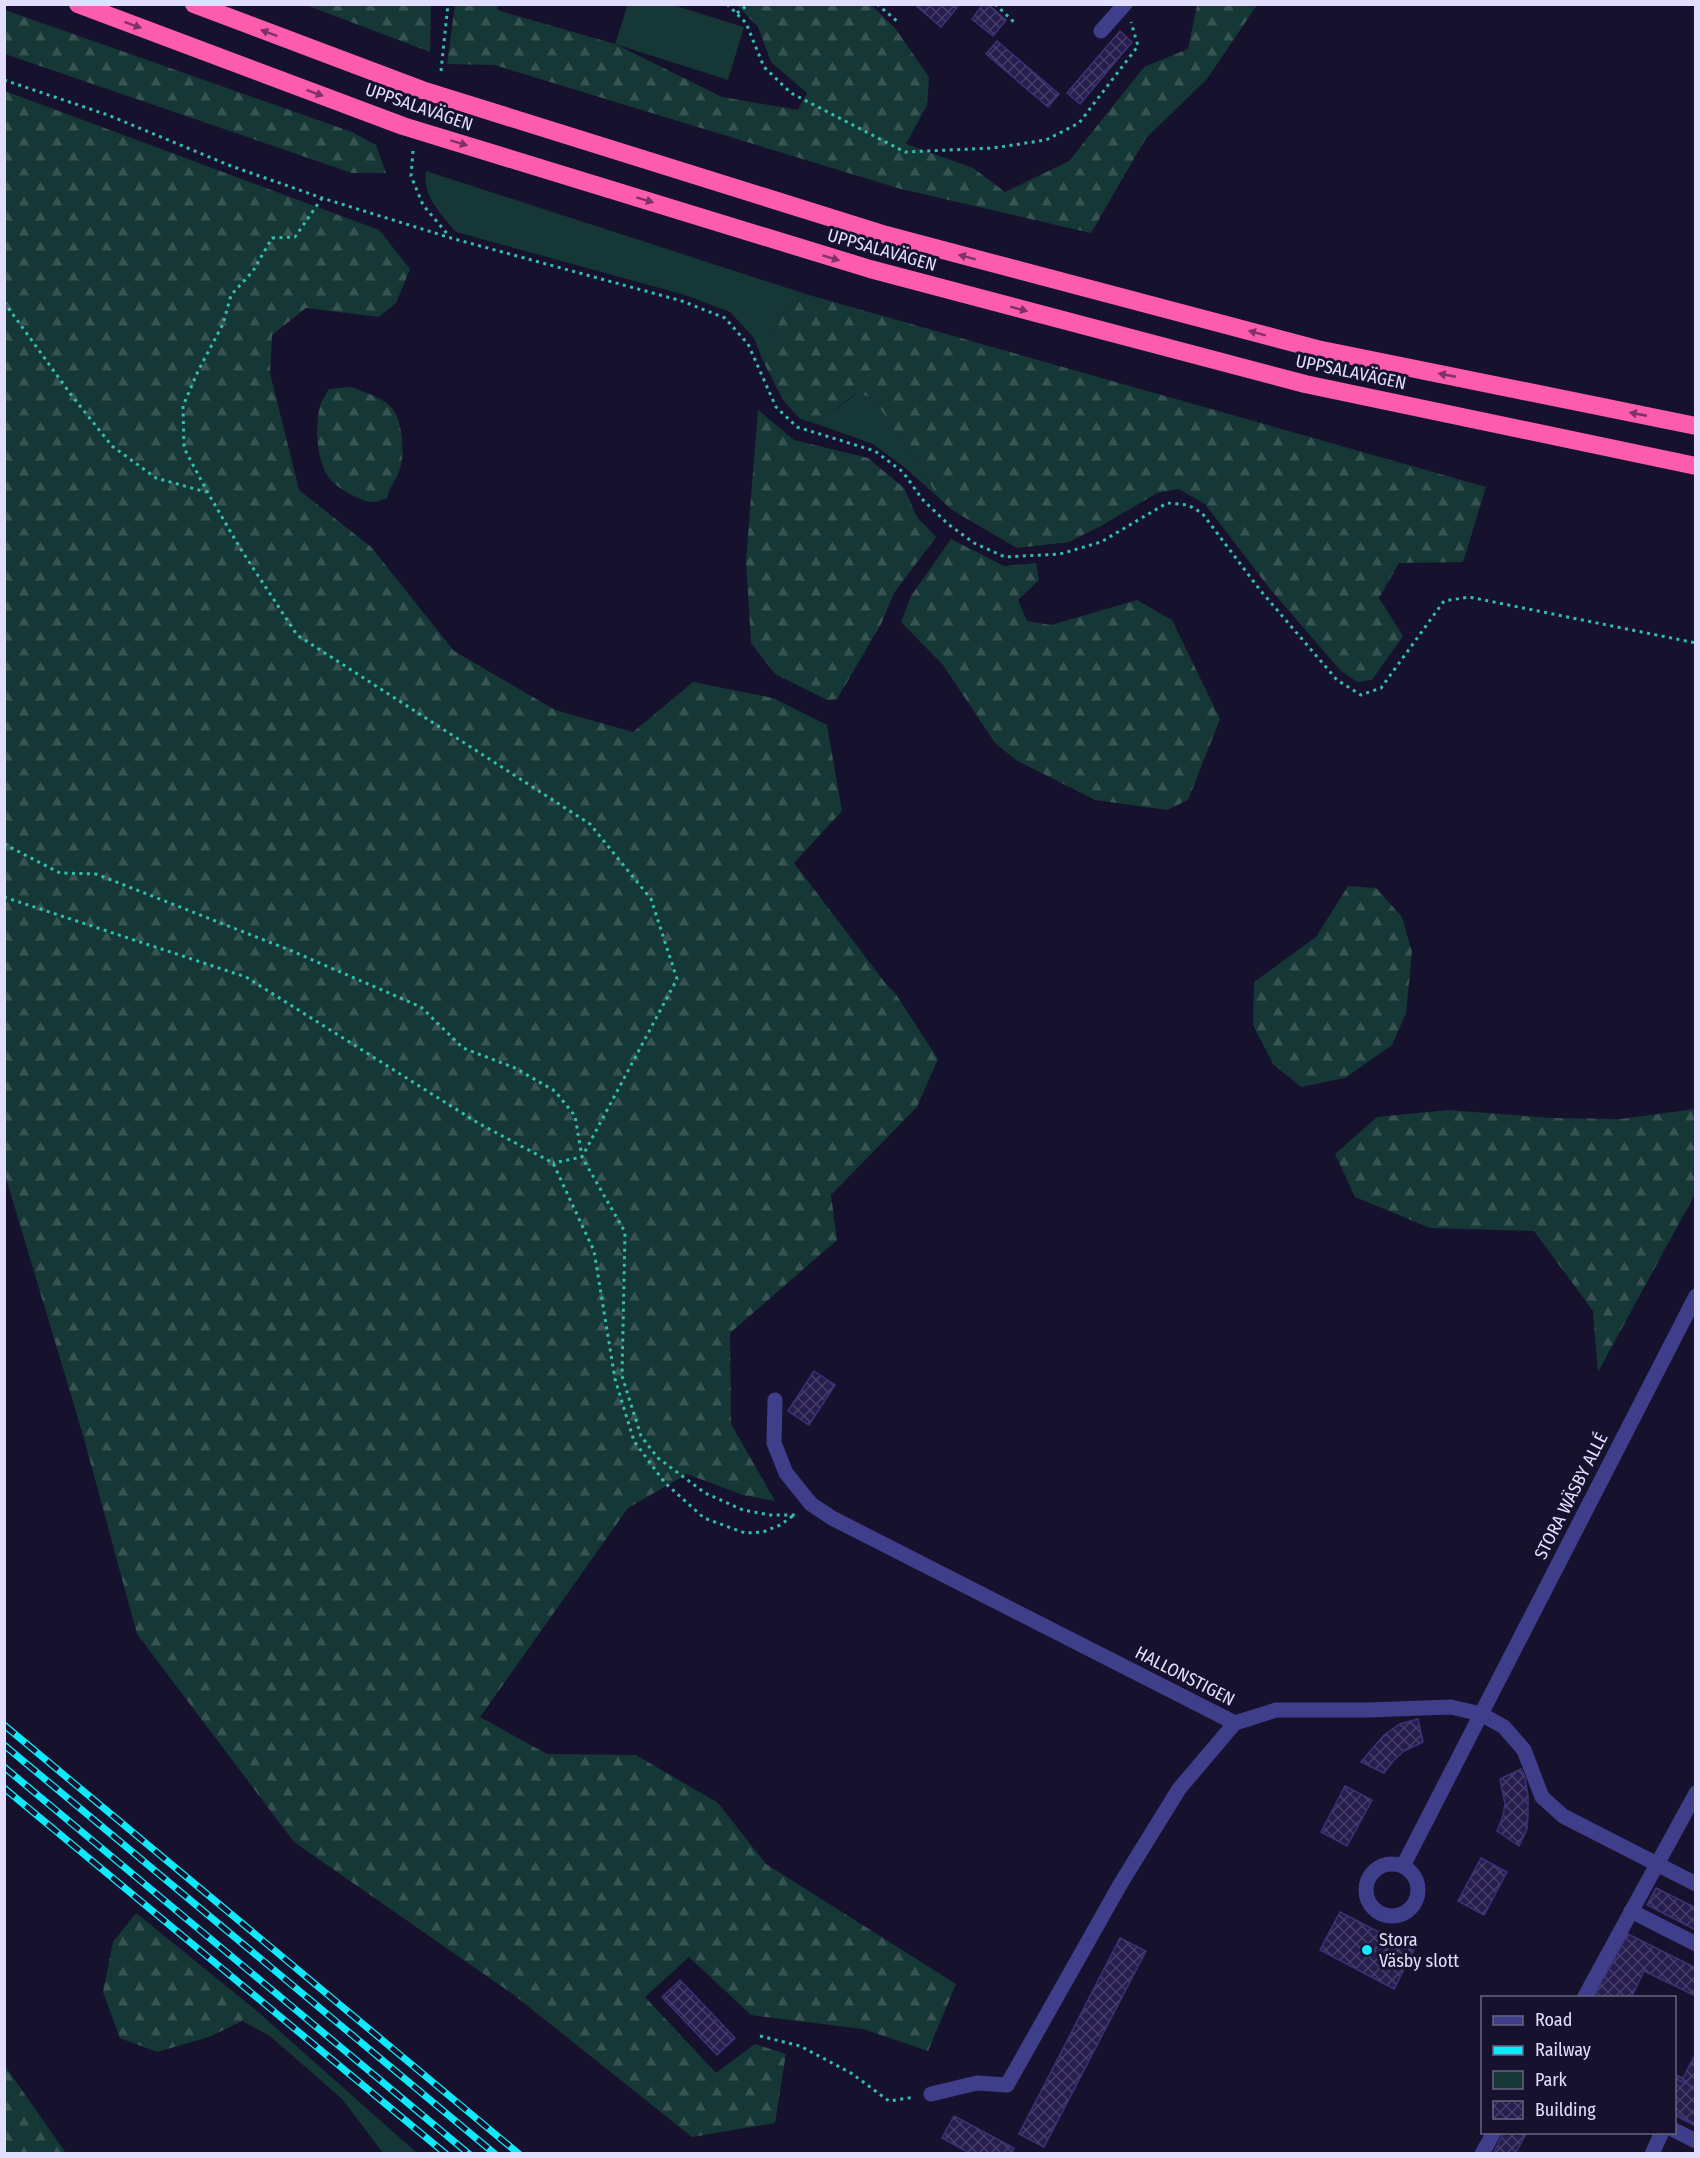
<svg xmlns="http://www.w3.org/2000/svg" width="1700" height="2158" font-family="'Fira Sans Condensed',sans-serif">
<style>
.green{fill:#153735}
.forest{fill:url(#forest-firs)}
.building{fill:url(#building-cross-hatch);stroke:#3d3179;stroke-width:1.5}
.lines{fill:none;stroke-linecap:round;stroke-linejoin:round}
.path{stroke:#33beb2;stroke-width:3;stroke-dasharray:3 4.5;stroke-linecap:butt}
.minor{stroke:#3f3e8b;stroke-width:15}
.highway{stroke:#fd5bac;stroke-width:18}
.rail-casing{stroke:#0deafc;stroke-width:7}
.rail{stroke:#16122d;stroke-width:4.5;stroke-dasharray:14;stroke-linecap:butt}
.oneway{fill:#7e3366}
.poi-dot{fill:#0deafc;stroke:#16122d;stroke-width:2}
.labels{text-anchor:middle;stroke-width:6;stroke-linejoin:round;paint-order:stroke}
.street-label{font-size:18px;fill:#e1deff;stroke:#16122d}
.poi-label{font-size:18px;fill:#e1deff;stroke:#16122d;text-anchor:start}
</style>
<defs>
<pattern id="forest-firs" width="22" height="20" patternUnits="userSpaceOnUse" patternTransform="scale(1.5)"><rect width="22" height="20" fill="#153735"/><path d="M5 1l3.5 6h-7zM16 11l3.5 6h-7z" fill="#375453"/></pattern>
<pattern id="building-cross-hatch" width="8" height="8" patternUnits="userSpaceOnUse" patternTransform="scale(1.5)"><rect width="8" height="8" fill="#271e4d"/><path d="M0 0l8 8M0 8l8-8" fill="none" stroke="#463e68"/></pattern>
</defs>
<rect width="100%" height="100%" fill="#16122d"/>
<path class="green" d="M628,4L673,5L744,27L728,80L615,44Z
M426,171L809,295L784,309L763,361L754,338L730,312L685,295L456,232C441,214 422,196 426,171Z
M857,393L873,398L939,498L904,467L873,444L817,424Z
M257,2011L417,2153H383L342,2099L270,2036L242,2021Z"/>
<path class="forest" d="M306,5H431L430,52Z
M455,5H498L497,10L615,44L722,97L798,110L807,93L771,62L758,27L737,5H871L895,28L929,77L927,105L906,144L973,168L1005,192L1069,161L1144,67L1188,49L1197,5H1257L1207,79L1146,138L1091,233L901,189L494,65L447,64Z
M5,10L352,132L376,145L386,173H352L5,54Z
M5,91L379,230L410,269L396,303L379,317L306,308L272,335L270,373L299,490L371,547L454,651L555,710L633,732L693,682L773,698L827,725L842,811L794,863L886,984L895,993L938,1059L917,1107L831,1195L837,1240L730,1333L731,1424L775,1501L743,1495L687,1474L628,1508L480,1717L547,1754L636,1755L718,1803L766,1864L956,1984L928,2051L863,2029L751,2015L689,1957L645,1997L716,2073L755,2044L786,2054L775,2123L692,2137L514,1995L294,1842L137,1634L83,1435L5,1175Z
M809,295L1486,487L1463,562L1399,563L1379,598L1403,636L1372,680L1357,682L1340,670L1270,589L1205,504L1179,489L1157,493L1101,526L1069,542L1017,548L952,510L939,498L873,398L856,393L817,424L800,419L783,400L763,361L784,309Z
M351,387C364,392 378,396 389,405C404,418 405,456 399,472C395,481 389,488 387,498C371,505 367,502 352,495C343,491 332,483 327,475C317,459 315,428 319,411C320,403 325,396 329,389Z
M758,410L794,440L868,458L904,488L917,517L936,537L894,593L881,624L837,699L827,700L775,674L751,643L746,560Z
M951,539L1004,566L1036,563L1039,580L1018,600L1027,621L1051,625L1137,600L1172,620L1220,719L1188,800L1167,810L1095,800L1016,760L995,743L943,665L901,622L911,596Z
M1348,886L1376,888L1402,917L1412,952L1406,1013L1392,1045L1345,1078L1301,1087L1273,1064L1253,1025L1254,982L1316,937Z
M1695,1109V1194L1598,1372L1593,1311L1534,1231L1430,1228L1355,1197L1335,1154L1377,1117L1448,1110L1551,1118L1621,1119Z
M136,1913L257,2011L242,2021L209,2037L157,2052L120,2038L103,1992L113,1942Z
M5,2066L66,2153H5Z"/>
<path class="building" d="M914,4H960L941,27Z
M983,4H988L1006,20L993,36L972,19Z
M1120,31L1132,42L1080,104L1067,93Z
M997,41L1059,94L1048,107L986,54Z
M814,1371L835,1385L809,1425L788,1411Z
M1418,1719L1423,1742L1404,1751L1394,1760L1384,1773L1361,1762L1384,1735L1400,1724Z
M1521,1769L1525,1777L1528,1796V1813L1527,1829L1519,1846L1497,1831L1503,1816L1505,1804L1500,1779Z
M1345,1786L1372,1800L1347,1846L1321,1832Z
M1481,1858L1507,1872L1484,1915L1458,1901Z
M1656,1888L1696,1908V1930L1647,1905Z
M1340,1912L1414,1950L1394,1989L1320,1950Z
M1628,1934L1696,1968V1996L1644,1971L1631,1998H1593Z
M1120,1938L1146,1951L1044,2147L1019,2134Z
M680,1980L735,2038L717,2055L662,1997Z
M1696,2053V2126L1674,2115V2074L1683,2078Z
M1674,2078L1696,2088V2124L1674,2113Z
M954,2116L1014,2148L1011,2154H971L942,2138Z
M1504,2132L1526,2134L1515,2154H1493Z"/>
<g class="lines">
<path class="path" d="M727,4L746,23L764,67L791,93L905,152L993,148L1046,140L1079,123L1138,46L1131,22
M877,4L898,22
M995,4L1015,23
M737,13L749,4
M441,71L448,4
M4,80L108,115L231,166L322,198L451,238L682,301L725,318L748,344L776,407L797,427L875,451L903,472L922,499L948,524L974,543L1005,557L1060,554L1101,542L1167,503L1188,505L1202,513L1260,590L1337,680L1361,695L1381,688L1444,601L1469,597L1696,643
M413,151L411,176L423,205L449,236
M322,198L295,237L272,238L253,271L231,295L223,324L198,371L183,406L184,448L208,493L240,548L297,635L590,824L651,899L677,979L582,1157L625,1232L622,1376L641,1436L658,1458L705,1493L743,1510L770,1515H795
M4,302L72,396L112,446L156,478L206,492
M4,844L60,873L96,874L292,951L421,1007L463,1048L515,1068L555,1091L575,1116L582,1157L553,1163
M4,897L246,977L478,1123L553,1163L594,1251L615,1379L634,1441L665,1483L704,1518L745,1533L763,1532L780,1525L793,1516
M760,2036L800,2046L851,2073L889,2101L915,2097"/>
<path class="minor" d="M1101,31L1125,4
M775,1400L774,1443L786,1473L811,1504L832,1518L1235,1723L1276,1710H1368L1451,1707L1481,1714L1504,1727L1524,1750L1542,1797L1563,1816L1696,1884
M1366 1890a26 26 0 1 1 52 0a26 26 0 1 1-52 0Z
M1403,1866L1696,1296
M1631,1911L1696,1944
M1584,1998L1696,1793
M931,2094L977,2083L1007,2085L1121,1883L1179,1789L1235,1723
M1674,2130L1696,2141
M1482,2154L1494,2132
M1652,2154L1662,2132"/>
<path class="highway" d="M78,4L403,126L870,269L1305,384L1696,466
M194,4L422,90L886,235L1317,349L1696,426"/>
<g class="rail-casing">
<path id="rail" d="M4,1725L519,2154
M4,1745L495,2154
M4,1767L469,2154
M4,1788L446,2154"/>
</g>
<use href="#rail" class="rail"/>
</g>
<defs><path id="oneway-solid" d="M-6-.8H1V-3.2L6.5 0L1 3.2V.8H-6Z" transform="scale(1.5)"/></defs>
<g class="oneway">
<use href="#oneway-solid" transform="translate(133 25) rotate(20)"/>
<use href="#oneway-solid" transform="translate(269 33) rotate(-159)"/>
<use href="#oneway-solid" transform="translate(315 93) rotate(20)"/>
<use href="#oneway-solid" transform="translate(459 143) rotate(17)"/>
<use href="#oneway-solid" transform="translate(645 200) rotate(17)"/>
<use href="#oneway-solid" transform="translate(967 257) rotate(-165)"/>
<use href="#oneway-solid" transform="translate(831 258) rotate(17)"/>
<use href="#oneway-solid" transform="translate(1019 309) rotate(15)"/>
<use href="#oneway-solid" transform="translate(1257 333) rotate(-165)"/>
<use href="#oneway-solid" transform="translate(1447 375) rotate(-169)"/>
<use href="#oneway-solid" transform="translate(1638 414) rotate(-169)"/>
</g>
<circle class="poi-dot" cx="1367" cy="1950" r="6"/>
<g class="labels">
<g class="street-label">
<text transform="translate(419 107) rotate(19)" y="6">UPPSALAVÄGEN</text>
<text transform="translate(882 250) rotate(16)" y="6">UPPSALAVÄGEN</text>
<text transform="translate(1351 372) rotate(12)" y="6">UPPSALAVÄGEN</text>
<text transform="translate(1571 1496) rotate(-63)" y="6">STORA WÄSBY ALLÉ</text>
<text transform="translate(1185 1676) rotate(27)" y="6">HALLONSTIGEN</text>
</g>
<g class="poi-label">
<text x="1379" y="1946">Stora<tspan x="1379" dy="21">Väsby slott</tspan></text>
</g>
</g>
<rect width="1700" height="2158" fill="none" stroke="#e1deff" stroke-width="12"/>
<rect x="1481" y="1996" width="195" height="138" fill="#16122d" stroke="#676481" stroke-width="1.5"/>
<rect x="1493" y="2016" width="30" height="9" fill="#3f3e8b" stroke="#676481" stroke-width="1.5"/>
<text x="1535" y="2026" font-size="18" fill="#e1deff">Road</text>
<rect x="1493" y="2046" width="30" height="9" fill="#0deafc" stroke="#676481" stroke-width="1.5"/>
<text x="1535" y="2056" font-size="18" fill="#e1deff">Railway</text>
<rect x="1493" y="2071" width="30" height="18" fill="#153735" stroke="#676481" stroke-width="1.5"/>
<text x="1535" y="2086" font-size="18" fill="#e1deff">Park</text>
<rect x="1493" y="2101" width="30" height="18" fill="url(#building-cross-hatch)" stroke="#676481" stroke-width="1.5"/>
<text x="1535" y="2116" font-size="18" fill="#e1deff">Building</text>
</svg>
